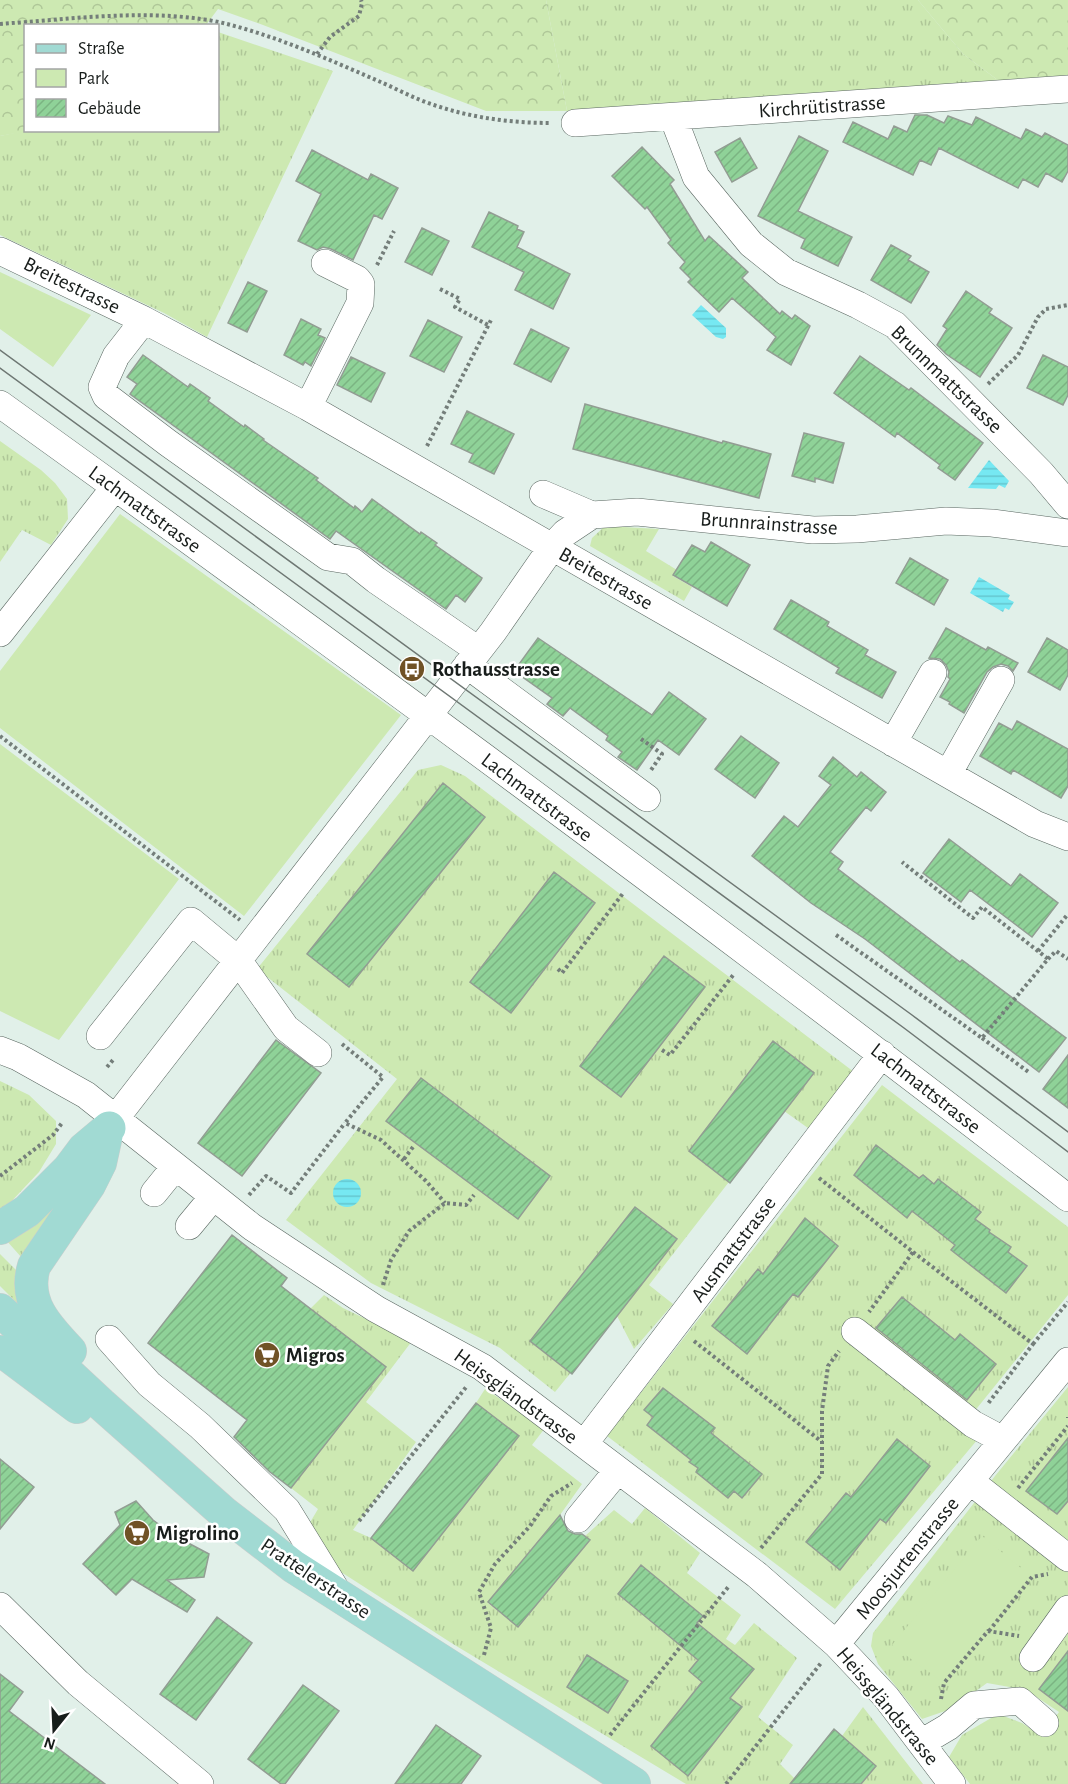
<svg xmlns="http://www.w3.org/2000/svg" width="1068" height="1784" font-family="'Alegreya Sans',sans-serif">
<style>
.grass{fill:url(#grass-tufts)}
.forest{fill:url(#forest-crowns)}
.green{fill:#cde9b2}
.water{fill:url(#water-rules)}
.building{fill:url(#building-hatch);stroke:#929d93;stroke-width:1.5}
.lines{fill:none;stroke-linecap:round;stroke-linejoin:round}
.minor-casing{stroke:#596660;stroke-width:28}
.major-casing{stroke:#cccdcd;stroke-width:34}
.path{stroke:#747e7a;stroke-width:4;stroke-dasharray:3 3;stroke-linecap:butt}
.minor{stroke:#fff;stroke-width:27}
.major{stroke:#a1dad3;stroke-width:33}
.tram{stroke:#6e7773;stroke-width:1.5}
.labels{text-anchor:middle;stroke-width:5;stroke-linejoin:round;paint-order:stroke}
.street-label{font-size:21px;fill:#181d1b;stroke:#fff}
.poi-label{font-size:21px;font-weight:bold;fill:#181d1b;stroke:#fff;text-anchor:start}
</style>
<defs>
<pattern id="grass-tufts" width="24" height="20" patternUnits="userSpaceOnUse" patternTransform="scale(1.5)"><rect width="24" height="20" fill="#cde9b2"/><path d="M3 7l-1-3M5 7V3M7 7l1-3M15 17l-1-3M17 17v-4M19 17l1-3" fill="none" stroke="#afc798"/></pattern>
<pattern id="forest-crowns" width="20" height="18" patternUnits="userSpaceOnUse" patternTransform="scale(1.5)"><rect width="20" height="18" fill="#cde9b2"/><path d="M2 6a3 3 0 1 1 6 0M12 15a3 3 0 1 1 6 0" fill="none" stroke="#afc798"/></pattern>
<pattern id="water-rules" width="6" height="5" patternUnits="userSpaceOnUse" patternTransform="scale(1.5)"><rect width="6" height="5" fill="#76e8f2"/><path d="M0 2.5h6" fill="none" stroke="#65c7cf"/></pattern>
<pattern id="building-hatch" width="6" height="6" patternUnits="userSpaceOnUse" patternTransform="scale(1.5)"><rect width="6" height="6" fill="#8fd298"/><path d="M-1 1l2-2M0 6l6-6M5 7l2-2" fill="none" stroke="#7bb482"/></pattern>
</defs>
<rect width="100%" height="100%" fill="#e1f0e9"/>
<path class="grass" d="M546,0H918L963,54L1003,84L575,123L567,111Z
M218,32L333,71L207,337L164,313L0,235V136L28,130H218Z
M0,441L41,470L55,483L67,499L68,519L51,545L22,530L0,562Z
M605,526L659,529L646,551L677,570L673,576L692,587L684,601L590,546L592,538Z
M441,765L465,776L854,1072L808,1128L784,1111L649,1285L673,1304L634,1349L617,1316L555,1392L500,1348L371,1283L286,1220L397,1079L257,969L418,770Z
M0,1081L29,1095L56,1121V1144L39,1172L7,1206L0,1209Z
M882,1085L1068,1227V1295L961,1428L978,1439L835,1609L607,1436Z
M75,1181L43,1224L22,1258L6,1240Z
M0,1254L17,1271V1303L0,1286Z
M324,1295L343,1308L412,1341L366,1402L416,1442L353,1530L371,1538L414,1570L518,1436L476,1403L485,1389L545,1428L532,1445L582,1484L560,1515L488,1603L518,1627L590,1540L585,1536L614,1510L632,1524L645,1508L700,1553L687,1573L741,1615L726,1639L735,1645L754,1623L797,1658L758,1717L793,1745L780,1764L800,1784H686L453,1644L327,1563L305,1531L318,1509L291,1488L385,1367L310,1309Z
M1068,1387V1784H970L949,1757L962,1735L998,1714L1022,1723L1042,1736L1059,1712L1026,1690L987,1683L951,1709L922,1719L878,1664L871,1646L873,1633L995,1476Z
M863,1707L923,1784H861L875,1765L842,1736Z"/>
<path class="forest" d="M0,0H546L567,111H486L263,25L218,9L206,25L26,26V130L28,131L0,136Z
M918,0H1068V80L1003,84L963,54Z"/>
<path class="green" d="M0,272L91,315L53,367L0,329Z
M120,514L401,715L244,916L0,728V671Z
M0,744L179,879L59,1040L0,1011Z
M982,1536L1032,1577L944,1683L892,1645Z"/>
<path class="water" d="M701,305L726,328V337L723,339L716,337L692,315Z
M989,460L1009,481L1005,488L999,485L996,489L968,488Z
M979,577L1010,595L1008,599L1014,602L1009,610L1005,608L1003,612L970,593Z
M333 1193a14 14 0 1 1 28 0a14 14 0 1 1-28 0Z"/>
<path class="building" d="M915,115H927L944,123L948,116L972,125L976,117L1021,139L1026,129L1042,137L1045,133L1068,145V171L1062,182L1046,173L1038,187L1023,179L1018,188L939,148L931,165L920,160L913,175L843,142L853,122L888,139L894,126L907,132Z
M799,136L828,151L798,211L852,237L838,266L801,248L805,239L758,216Z
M740,138L757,168L732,182L715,152Z
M642,147L674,180L670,184L705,241L709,236L748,272L742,278L780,314L782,311L792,319L795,315L810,326L791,365L767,350L776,337L732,298L719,312L688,282L691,279L680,268L685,262L668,243L671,240L647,207L645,209L612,176Z
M312,150L368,180L371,174L398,188L382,219L374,215L353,260L331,249L323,247L317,250L298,241L321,194L296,181Z
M489,212L518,226L517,229L524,232L517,247L570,274L553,309L515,290L524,272L472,247Z
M422,228L449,241L432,275L405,262Z
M891,245L911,256L908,260L929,272L911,303L871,280Z
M248,282L267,291L247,332L228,323Z
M966,291L992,309L989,313L1012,328L980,377L946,354L937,345L947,329L943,326Z
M301,319L321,329L318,335L325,338L311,366L305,362L303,365L284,355Z
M428,320L462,337L444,372L410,356Z
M531,329L569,348L551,382L514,364Z
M143,355L188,387L190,384L210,398L208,401L244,427L245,425L264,439L263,440L318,478L316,480L354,508L355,506L362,512L372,499L420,534L421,532L437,543L435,545L482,578L481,580L465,602L456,595L446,609L336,531L330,539L130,394L137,384L127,377Z
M1043,355L1068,367V395L1063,405L1027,388Z
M860,356L909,390L911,388L983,443L955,480L938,468L940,465L897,433L895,437L834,393Z
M351,357L385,373L371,402L337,385Z
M585,404L722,443L723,441L771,454L759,498L573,449Z
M467,411L514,434L494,474L469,462L473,454L451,444Z
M804,433L844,443L833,483L815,478V482L792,476Z
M711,542L750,565L727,606L673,575L692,545L705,552Z
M910,558L948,580L934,605L896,583Z
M791,600L829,622L827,626L868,650L865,655L896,672L882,698L836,673L839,668L774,629Z
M946,628L986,650L988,647L1018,663L1013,671L1008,666L1001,664L993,667L987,672L964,713L949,704L950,702L940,697L950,679L948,677L949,672L946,665L940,659L929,658Z
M538,638L652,715L669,692L706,719L679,755L658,740L637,770L618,757L622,752L606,740L608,736L570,708L563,716L547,704L552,698L514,671Z
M1047,638L1068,650V675L1060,690L1028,672Z
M1017,721L1068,749V786L1061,798L1013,770L1011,774L980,756L999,723L1012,730Z
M741,736L779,763L755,798L715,769Z
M833,757L857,777L861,772L886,792L871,811L866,807L830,852L843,862L838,869L960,962L962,960L1066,1038L1039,1072L865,939L811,903L752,856L784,816L798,827L831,785L819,776Z
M443,783L485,817L349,987L307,954Z
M949,839L1011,886L1020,874L1058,903L1032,937L970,890L961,902L923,873Z
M554,872L595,903L511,1013L470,982Z
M664,956L705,987L621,1097L580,1066Z
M276,1040L321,1073L242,1176L198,1143Z
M773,1041L814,1073L730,1183L689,1151Z
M1068,1055V1108L1043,1089Z
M421,1078L550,1176L518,1219L386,1121Z
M876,1145L919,1178L923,1175L934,1184L938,1179L981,1212L975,1219L990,1230L989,1232L1011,1247L1008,1252L1027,1266L1006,1293L951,1250L955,1245L912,1211L907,1218L854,1175Z
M635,1207L677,1239L572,1374L530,1341Z
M805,1218L838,1246L798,1297L793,1294L747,1354L712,1326L758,1269L763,1274Z
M232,1235L287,1278L281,1286L386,1367L291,1488L270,1472L234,1437L247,1420L148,1343Z
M902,1297L955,1340L960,1334L996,1364L967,1400L876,1328Z
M663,1388L715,1428L711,1433L762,1474L742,1498L734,1491L728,1498L696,1472L698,1468L689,1462L691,1460L647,1425L653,1417L644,1410Z
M476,1403L519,1436L413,1571L371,1538Z
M1068,1438V1501L1057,1514L1026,1491Z
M897,1439L930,1466L886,1523L880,1519L840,1570L806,1542L846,1493L851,1497Z
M0,1459L34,1487L0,1529Z
M136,1501L153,1520L173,1535L209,1554L204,1577L167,1580L195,1600L187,1612L132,1579L116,1595L83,1564L120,1525L115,1512Z
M560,1515L568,1531L575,1534H582L590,1540L518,1627L488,1602Z
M641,1565L703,1616L697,1623L754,1669L730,1698L742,1707L688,1776L651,1746L702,1682L689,1671L698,1660L618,1594Z
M217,1617L252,1643L196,1720L160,1694Z
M1068,1651V1711L1039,1689Z
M587,1655L628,1681L608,1713L567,1687Z
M0,1674L23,1692L9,1711L105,1784H0Z
M303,1685L339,1711L285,1784H281L248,1759Z
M436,1725L481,1756L461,1784H395Z
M834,1729L876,1766L861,1784H790Z"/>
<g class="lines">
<g class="minor-casing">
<path id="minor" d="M673,117L696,177L751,244L786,272L858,305L895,325L1041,473L1068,505
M575,123L1068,89
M0,251L144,320L308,407L1035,824L1068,837
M144,320L116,356L102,387L106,396L168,443L328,557L352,561L376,580L478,650
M0,404C360,663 717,926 1068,1198
M308,407L360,303L361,284L357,279L325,263
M543,494L592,515
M0,633L115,487
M467,665L647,798
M893,743L933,673
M948,774L1001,680
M100,1036L191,921L238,960L286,1028L318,1053
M0,1050L18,1057L86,1095L252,1227L329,1278L376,1309L482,1367L757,1575L836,1644L886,1697L952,1784
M115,1119L493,632L552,547L565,533L592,515L637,512L813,530L857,529L946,521L992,523L1068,533
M154,1193L175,1167
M189,1226L213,1197
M855,1331L973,1424L1003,1440
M109,1339L149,1384L200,1426L287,1510L340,1596
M584,1444L882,1054
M970,1481L1068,1558
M578,1519L618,1470
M0,1606L78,1683L200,1784
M836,1644L1068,1361
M1033,1658L1068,1609
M921,1743L948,1727L974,1705L1020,1701L1045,1723"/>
</g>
<g class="major-casing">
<path id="major" d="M0,1228L27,1211L69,1169L84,1149L109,1128
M0,1310L101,1404L224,1513L294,1567L634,1784
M70,1351C47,1327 23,1302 34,1266L89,1185L100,1163L107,1131
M0,1352L9,1356L77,1407"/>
</g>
<path class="path" d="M0,24C70,19 159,7 227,24C278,37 328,59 376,80C395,88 415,99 434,105C472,118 512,123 551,123
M317,54L330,37L359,16L362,3L361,0
M377,265L394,231
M440,289L460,299L455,307L488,325
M988,384L1018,355L1038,317L1046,309L1068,305
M427,446L492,318
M0,736L240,920
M641,739L662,754L651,770
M836,935L982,1038L1048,959L982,907L973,918L902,862
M1038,951L1068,914
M1048,959L1056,951L1068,959
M558,969L562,973L624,892
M982,1038L1030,1073
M342,1044L383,1077L345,1123L381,1140L426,1181L445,1203
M662,1050L670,1055L734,974
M107,1067L113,1060L112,1058
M404,1159L413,1147
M0,1176L53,1135L62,1123
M819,1178L913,1252L869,1312
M249,1195L266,1176L291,1193L345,1123
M913,1252L1033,1344L987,1405
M383,1285L391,1260L409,1231L445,1203L466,1205L474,1195
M694,1341L822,1442
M1033,1344L1068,1302
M1068,1417V1418
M1018,1488L1068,1426
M359,1521L467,1386
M761,1548L822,1474V1411L828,1366L839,1351
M989,1631L1032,1577L1048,1574
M484,1655L491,1628L479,1592L495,1564L530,1526L551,1496L572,1483
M941,1699L944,1683L988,1631L1019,1636
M610,1735L729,1586
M726,1784L821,1663"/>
<use href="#minor" class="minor"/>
<use href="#major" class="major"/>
<path class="tram" d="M0,350L912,1015L1068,1132
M0,368L904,1028L1068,1152"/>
</g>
<defs>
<g id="bus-disc" transform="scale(1.35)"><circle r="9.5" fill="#705226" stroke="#fff"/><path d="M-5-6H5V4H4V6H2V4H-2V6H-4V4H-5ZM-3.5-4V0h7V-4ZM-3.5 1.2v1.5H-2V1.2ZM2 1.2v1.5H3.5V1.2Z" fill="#fff"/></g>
<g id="supermarket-disc" transform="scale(1.35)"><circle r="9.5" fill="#705226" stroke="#fff"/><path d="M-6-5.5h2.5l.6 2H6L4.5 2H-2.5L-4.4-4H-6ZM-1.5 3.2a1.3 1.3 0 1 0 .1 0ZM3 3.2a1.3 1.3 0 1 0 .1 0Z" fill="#fff"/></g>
</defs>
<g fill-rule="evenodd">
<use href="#bus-disc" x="412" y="669"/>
<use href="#supermarket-disc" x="267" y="1355"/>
<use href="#supermarket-disc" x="137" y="1533"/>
</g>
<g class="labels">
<g class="street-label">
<text transform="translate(822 106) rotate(-4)" y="7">Kirchrütistrasse</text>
<text transform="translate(72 285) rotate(26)" y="7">Breitestrasse</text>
<text transform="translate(947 379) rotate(44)" y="7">Brunnmattstrasse</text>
<text transform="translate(145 509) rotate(36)" y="7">Lachmattstrasse</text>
<text transform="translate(769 523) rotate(4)" y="7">Brunnrainstrasse</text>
<text transform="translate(606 578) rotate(30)" y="7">Breitestrasse</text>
<text transform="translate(537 797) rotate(37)" y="7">Lachmattstrasse</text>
<text transform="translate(926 1088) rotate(38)" y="7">Lachmattstrasse</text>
<text transform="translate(733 1249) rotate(-53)" y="7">Ausmattstrasse</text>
<text transform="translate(516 1396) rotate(36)" y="7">Heissgländstrasse</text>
<text transform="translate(907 1558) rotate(-51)" y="7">Moosjurtenstrasse</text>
<text transform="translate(316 1578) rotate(34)" y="7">Prattelerstrasse</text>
<text transform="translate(888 1706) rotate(50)" y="7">Heissgländstrasse</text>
</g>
<g class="poi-label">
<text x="432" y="676">Rothausstrasse</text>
<text x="286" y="1362">Migros</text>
<text x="156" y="1540">Migrolino</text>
</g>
</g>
<rect x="24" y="24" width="195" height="108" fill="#ffffff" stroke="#a3a5a4" stroke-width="1.5"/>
<rect x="36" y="44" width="30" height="9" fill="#a1dad3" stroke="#a3a5a4" stroke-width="1.5"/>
<text x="78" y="54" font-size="18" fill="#181d1b">Straße</text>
<rect x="36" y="69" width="30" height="18" fill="#cde9b2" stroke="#a3a5a4" stroke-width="1.5"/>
<text x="78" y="84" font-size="18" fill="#181d1b">Park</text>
<rect x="36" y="99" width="30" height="18" fill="url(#building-hatch)" stroke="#a3a5a4" stroke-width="1.5"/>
<text x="78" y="114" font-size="18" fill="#181d1b">Gebäude</text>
<g transform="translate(54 1730) rotate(198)" stroke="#ffffff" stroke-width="4.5" paint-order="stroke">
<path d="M0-4.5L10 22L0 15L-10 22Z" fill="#181d1b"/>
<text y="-9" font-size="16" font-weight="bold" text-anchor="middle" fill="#181d1b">N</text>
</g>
</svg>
